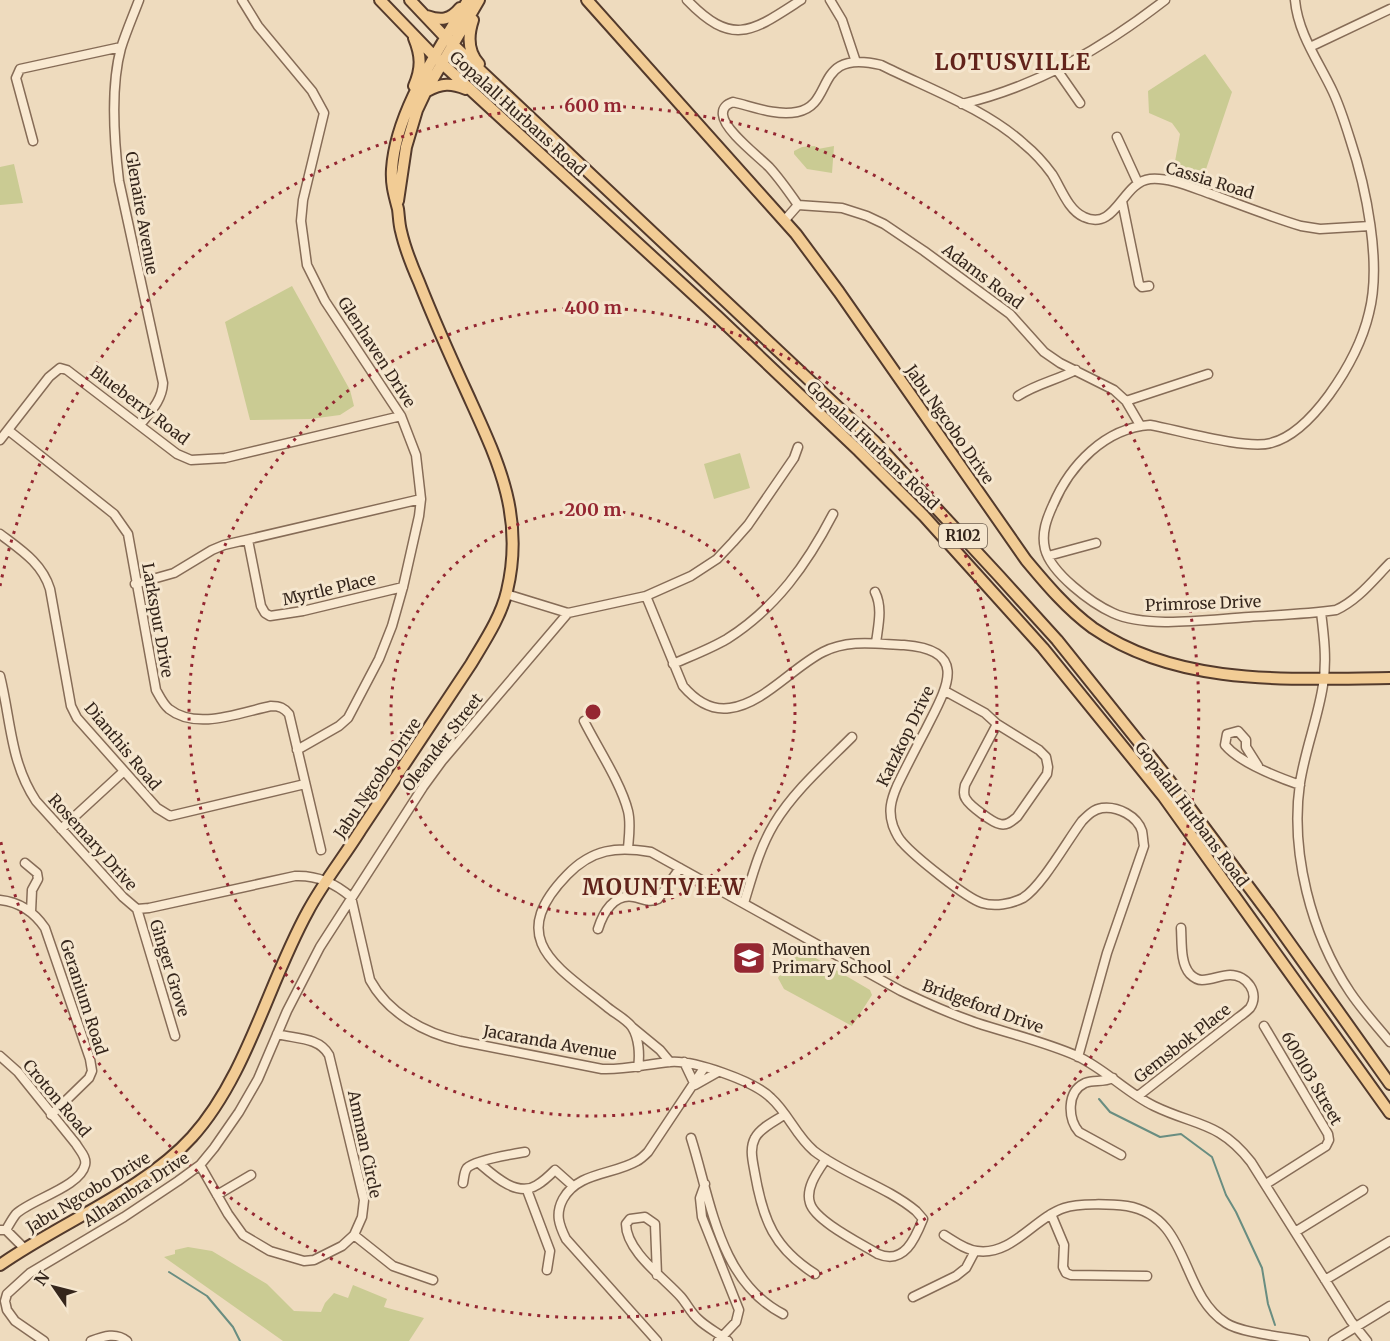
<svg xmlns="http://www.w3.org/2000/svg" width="1390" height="1341" font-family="Merriweather,serif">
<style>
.green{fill:#cacb93}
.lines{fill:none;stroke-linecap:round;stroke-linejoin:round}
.stream{stroke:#698d81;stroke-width:2}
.minor-casing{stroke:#866c57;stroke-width:11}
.major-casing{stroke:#533a2c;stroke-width:14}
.minor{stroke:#f9e9d1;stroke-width:8}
.major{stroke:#f2cc95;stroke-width:10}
.ring{fill:none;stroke:#952732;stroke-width:3;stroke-dasharray:3 6}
.labels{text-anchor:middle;stroke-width:6;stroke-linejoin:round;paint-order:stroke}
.shield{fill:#f5e6ce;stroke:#6f6051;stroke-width:1.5}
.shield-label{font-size:15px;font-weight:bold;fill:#35261c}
.street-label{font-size:16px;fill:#35261c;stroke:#f5e6ce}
.poi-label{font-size:16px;fill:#35261c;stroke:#f5e6ce;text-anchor:start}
.district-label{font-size:22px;font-weight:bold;letter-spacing:1.5px;fill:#62231b;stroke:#f5e6ce}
.centre{fill:#952732;stroke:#f5e6ce;stroke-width:3}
.ring-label{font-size:18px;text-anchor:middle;font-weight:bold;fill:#952732;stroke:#f5e6ce;stroke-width:6;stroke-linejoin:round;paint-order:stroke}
</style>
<rect width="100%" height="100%" fill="#eedbbe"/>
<path class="green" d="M1205,54L1232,92L1201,184L1172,178L1180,134L1172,123L1149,113L1148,91Z
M815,146L818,149L834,146L832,173L807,169L794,154V151L802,147Z
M14,164L23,203L0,205V167Z
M292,286L350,390L354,406L340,415L310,419L250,420L225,322Z
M740,453L750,488L714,499L704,464Z
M797,947L870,990L872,995L852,1026L784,989L778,978Z
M188,1247L212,1251L267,1284L294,1311L321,1312L325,1303L334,1293L348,1298L353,1285L387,1299L384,1307L424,1318L409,1341H283L164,1257L175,1254V1250Z"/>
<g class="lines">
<path class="stream" d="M1099,1099L1110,1112L1160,1137L1181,1134L1212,1157L1226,1195L1236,1212L1262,1268L1268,1304L1275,1325
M169,1272L207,1296L233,1327L240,1341"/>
<g class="minor-casing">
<path id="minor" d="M139,0C133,16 126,32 121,48C110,88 114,140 119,181L163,383C162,401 150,412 140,425
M242,0L258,26L312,91L324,113L303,200L301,221L307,265L325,301L401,416L416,455L421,499L419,516L403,587L392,626L379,659L348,718L339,726L297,750
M687,0C733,48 753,31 801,0
M830,0L842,20L856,62
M1295,0C1298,34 1319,62 1333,92C1340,107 1345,123 1350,139C1366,187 1382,263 1369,313C1362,343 1347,370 1329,395C1315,414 1295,437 1271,443C1246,450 1178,430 1150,425C1105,428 1070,465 1053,505C1047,518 1041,533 1045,549C1051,573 1091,603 1113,613C1148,629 1211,619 1249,617C1278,615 1307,614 1336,610C1358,600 1373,580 1390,563
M1310,47L1390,9
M1057,70L1080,103
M962,104C1038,86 1103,48 1165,0
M1117,137L1138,183
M33,141L16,78L20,69L121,47
M1122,201L1139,284L1142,287L1149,286
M798,205C789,192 780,179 769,167C758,156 724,130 723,115C722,108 727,104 733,102C754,107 776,116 797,112C836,105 812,48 881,65C927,88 986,109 1024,144C1035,153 1044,163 1052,174C1061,188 1068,210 1084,217C1116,232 1122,182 1150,179C1169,177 1193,188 1211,194C1241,205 1271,217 1301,226L1320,229L1370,226
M798,205L842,208L867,216L884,224L924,251L1010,314L1044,352L1060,363L1114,390L1126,401L1140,425
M784,221L798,205
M1018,396C1036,384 1057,380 1076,370
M1126,401L1208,374
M8,430L114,514L128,534L156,690C160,697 163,704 169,709C197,731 241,712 271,706C280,706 284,708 289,714L321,850
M0,440L49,377L60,368L67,370L177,454L191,460L225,458L401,416
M0,534C21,550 42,563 50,589L71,706L77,718L157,808L170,816L305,784
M248,540L261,606L265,613L270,616L303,611L403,587
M1048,556L1096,543
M135,584L174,573L212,550L224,545L421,499
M875,592C883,608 878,626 876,643
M506,594L568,613L646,596L691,576L717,559L733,542L748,525L794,458L798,447
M646,596L683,686C695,700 710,711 730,708C763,704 793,667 823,652C849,639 876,644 904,645C971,650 946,689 926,729C916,748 906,767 897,786C891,800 888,811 893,826C895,831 898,838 902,842C914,856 966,898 982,903C995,907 1011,904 1023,898C1042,886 1067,841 1082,821C1088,815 1094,809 1102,808C1118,806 1137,816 1142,831C1143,836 1143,841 1144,846L1107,953L1078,1057
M1321,612C1324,636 1327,661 1323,685C1318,718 1305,750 1300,783C1290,852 1311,934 1350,992C1362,1010 1377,1026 1390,1042
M673,664C691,656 710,649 727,639C776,608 807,564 833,514
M0,676C11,720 10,762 36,801L123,897L137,909L149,908L295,876C316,875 335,883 351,897L370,980C388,1013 424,1033 460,1041L602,1069C626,1070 646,1064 670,1062C694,1060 754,1081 771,1098C788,1113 796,1136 814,1151C845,1175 886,1186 916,1211L923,1219C915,1239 904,1265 878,1254C862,1244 815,1221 810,1203C805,1188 818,1171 826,1159
M945,691L985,713L997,724L1039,750L1046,757L1048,767L1047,774L1017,817C1012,821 1007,826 1000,824C993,823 970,806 966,799C963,795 964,790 965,785L997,724
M584,721C597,747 621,783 628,811C631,823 629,836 628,848
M1258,766L1246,747V740L1238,731L1227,734L1225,745C1240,763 1277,777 1300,785
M61,829L123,772
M25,863L37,873L38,879L32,890L31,912
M0,900C20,902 34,912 45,928L90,1059L92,1071L89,1078L51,1115
M744,903C752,877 759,849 774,824C794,791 824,765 852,737
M137,909L175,1036
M598,929C603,913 614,893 634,897C643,899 649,903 658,899L680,868
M1264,1026L1328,1134L1329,1140L1326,1146L1266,1184
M632,1027L660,1050L670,1062
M0,1056L18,1072L76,1144C80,1151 87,1157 85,1165C80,1187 32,1199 16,1214C12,1219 9,1225 6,1230
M684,1062L694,1083
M638,1067C640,1055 639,1038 632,1027C626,1019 614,1013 607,1007C556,966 505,939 567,875C592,849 617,846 651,852L901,991C926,1003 951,1014 977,1023C1011,1034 1045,1042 1077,1056C1105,1069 1127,1093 1154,1106C1195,1126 1219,1121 1251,1162L1351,1321L1367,1341
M1113,1078C1102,1083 1094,1079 1085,1083C1066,1092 1068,1119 1079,1132L1121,1155
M695,1085L718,1072
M1138,1096L1239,1017C1242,1015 1247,1011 1250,1008C1260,993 1247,975 1230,975C1221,975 1212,980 1202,980C1198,980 1193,977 1190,974C1180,963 1182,942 1181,928
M784,1115C775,1121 760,1128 755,1138C749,1149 753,1162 755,1174C763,1220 774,1248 815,1274
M691,1138C711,1201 719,1281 783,1314
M479,1163C493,1175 517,1198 537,1185C544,1181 550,1175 555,1170L573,1186
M200,1165L228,1214L243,1235L270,1251L304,1261L314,1260L342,1246L354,1235L362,1217L364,1200L329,1055C319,1037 296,1039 277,1034
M463,1183C464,1178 464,1172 467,1168C475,1160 513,1154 525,1152
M705,1184L700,1198L702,1217L739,1310L736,1322L718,1341
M527,1190L550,1251L547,1270
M217,1195L251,1175
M1051,1214L1064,1245L1063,1267L1066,1273L1071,1275L1147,1276
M0,1230H6L24,1248
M1295,1232L1363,1190
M354,1235L393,1266L433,1280
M944,1235C954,1241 965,1250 977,1251C1012,1256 1034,1218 1064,1208C1078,1203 1112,1204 1127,1206C1191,1217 1179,1293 1226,1323C1241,1333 1285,1337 1305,1341
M657,1275L655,1224L645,1217L630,1219L626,1224C626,1251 664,1278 681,1297C687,1304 691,1313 698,1319C707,1328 719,1333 728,1341
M1325,1280L1390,1241
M913,1297L956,1276L966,1268L975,1251
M44,1341L15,1321L7,1310L5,1301L7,1294L30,1273L124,1217L178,1181L200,1165L214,1148L239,1112L258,1079L287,1011L320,947L423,787L442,761L568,613
M91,1341C104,1336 116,1332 127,1341
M657,1341L566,1239C559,1225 555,1214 563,1199C578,1172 613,1175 637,1161C641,1159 645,1155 648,1152L704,1068
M1333,1341L1390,1306"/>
</g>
<g class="major-casing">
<path id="major" d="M380,0L435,57L718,317L859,451L924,516L1043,648L1163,796L1390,1113
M410,0L446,38L874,441L999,576L1057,640L1166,776L1269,914L1390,1084
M587,0L796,234L839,292L1026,560C1046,584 1067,609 1093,628C1179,687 1290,679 1390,678
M427,16C441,21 450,20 460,8
M473,20C468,35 467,51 479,64
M414,38C421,55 422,68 414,86
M427,91C442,83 451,83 466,89
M398,201L406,147L417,110L426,91L479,0
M0,1265C61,1222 143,1191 192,1137C247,1076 268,983 308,911C323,883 343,858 360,831C397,776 434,720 471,664C484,642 501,617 507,591C525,516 498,461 468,395C451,358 434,320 419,282C412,266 405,249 401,231C399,224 399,216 398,209C394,194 391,184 392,169C396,110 439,50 468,0"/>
</g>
<use href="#minor" class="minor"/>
<use href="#major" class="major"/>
</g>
<g class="ring">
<circle cx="593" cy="712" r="202"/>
<circle cx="593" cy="712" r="404"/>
<path d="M0 586A606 606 0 1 1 0 838"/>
</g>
<defs>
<g id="school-square" transform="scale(1.725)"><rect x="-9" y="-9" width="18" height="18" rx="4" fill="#952732" stroke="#f5e6ce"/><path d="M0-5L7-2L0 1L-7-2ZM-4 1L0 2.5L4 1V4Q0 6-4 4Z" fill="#fff"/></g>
</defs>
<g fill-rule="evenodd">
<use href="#school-square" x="749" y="958"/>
</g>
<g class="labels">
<rect class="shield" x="939" y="524" width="48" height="24" rx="4.5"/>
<g class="shield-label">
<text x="963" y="541">R102</text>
</g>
<g class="street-label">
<text transform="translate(518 113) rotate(42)" y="6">Gopalall Hurbans Road</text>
<text transform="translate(1210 180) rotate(17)" y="6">Cassia Road</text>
<text transform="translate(142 213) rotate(80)" y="6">Glenaire Avenue</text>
<text transform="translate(983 276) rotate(37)" y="6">Adams Road</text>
<text transform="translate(377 352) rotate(57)" y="6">Glenhaven Drive</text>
<text transform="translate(140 405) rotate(37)" y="6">Blueberry Road</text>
<text transform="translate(950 424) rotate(55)" y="6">Jabu Ngcobo Drive</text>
<text transform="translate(873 445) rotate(44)" y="6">Gopalall Hurbans Road</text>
<text transform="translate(329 589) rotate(-13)" y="6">Myrtle Place</text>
<text transform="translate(1203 603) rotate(-2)" y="6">Primrose Drive</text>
<text transform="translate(158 620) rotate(80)" y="6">Larkspur Drive</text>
<text transform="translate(905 736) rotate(-64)" y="6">Katzkop Drive</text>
<text transform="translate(442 742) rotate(-52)" y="6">Oleander Street</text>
<text transform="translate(123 746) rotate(50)" y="6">Dianthis Road</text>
<text transform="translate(377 778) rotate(-56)" y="6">Jabu Ngcobo Drive</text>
<text transform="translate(1192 814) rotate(53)" y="6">Gopalall Hurbans Road</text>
<text transform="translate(93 842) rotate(48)" y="6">Rosemary Drive</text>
<text transform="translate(170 968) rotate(73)" y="6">Ginger Grove</text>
<text transform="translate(84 997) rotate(72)" y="6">Geranium Road</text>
<text transform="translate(983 1006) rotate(20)" y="6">Bridgeford Drive</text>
<text transform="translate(550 1042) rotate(10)" y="6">Jacaranda Avenue</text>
<text transform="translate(1182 1043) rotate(-38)" y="6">Gemsbok Place</text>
<text transform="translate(1312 1078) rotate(60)" y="6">600103 Street</text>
<text transform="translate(57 1098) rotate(50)" y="6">Croton Road</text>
<text transform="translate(365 1144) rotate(78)" y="6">Amman Circle</text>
<text transform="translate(136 1189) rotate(-33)" y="6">Alhambra Drive</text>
<text transform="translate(88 1192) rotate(-31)" y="6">Jabu Ngcobo Drive</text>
</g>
<g class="poi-label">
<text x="772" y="955">Mounthaven<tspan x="772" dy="18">Primary School</tspan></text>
</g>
<g class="district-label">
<text x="1013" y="70">LOTUSVILLE</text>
<text x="664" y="895">MOUNTVIEW</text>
</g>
</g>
<circle cx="593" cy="712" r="9" class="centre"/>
<g class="ring-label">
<text x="593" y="112">600 m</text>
<text x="593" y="314">400 m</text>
<text x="593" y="516">200 m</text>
</g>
<g transform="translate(54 1287) rotate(305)" stroke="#f5e6ce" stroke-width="4.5" paint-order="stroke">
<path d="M0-4.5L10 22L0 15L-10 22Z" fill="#35261c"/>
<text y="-9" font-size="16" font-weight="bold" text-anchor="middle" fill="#35261c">N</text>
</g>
</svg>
